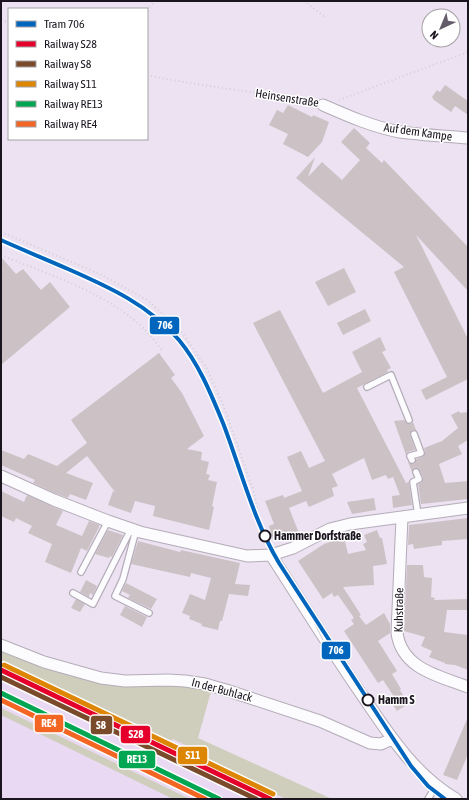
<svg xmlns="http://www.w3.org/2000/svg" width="469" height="800" font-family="'Asap Condensed',sans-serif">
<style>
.built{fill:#ead9f3}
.green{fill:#cfcebd}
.building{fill:#ccc2c5}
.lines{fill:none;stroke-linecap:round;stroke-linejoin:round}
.lane-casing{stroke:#b4acb8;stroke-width:8}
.street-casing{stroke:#b4acb8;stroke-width:13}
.path{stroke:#d2cfd4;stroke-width:2;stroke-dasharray:1 3;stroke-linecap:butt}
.lane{stroke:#fcfbfd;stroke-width:5.5}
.street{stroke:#fcfbfd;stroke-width:11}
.tram{stroke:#cfccd1;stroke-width:1}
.rail-1-casing{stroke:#fff;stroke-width:8}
.rail-2-casing{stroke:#fff;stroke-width:8}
.rail-3-casing{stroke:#fff;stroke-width:8}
.rail-4-casing{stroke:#fff;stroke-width:8}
.rail-5-casing{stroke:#fff;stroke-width:8}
.rail-1{stroke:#e4002b;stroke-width:5}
.rail-2{stroke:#7a4b2a;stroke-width:5}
.rail-3{stroke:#dd8603;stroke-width:5}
.rail-4{stroke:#00a651;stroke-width:5}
.rail-5{stroke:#f26522;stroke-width:5}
.tram-1-casing{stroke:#fff;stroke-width:7}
.tram-1{stroke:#0065bd;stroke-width:4}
.stop-dot{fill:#fff;stroke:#1b151f;stroke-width:2}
.labels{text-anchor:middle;stroke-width:3;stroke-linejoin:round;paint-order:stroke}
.street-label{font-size:12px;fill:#1b151f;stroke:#fff}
.stop-label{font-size:12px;font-weight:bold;fill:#1b151f;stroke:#fff;text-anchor:start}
.line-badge{stroke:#fff;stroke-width:1.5}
.badge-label{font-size:11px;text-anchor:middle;font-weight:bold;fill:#fff}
</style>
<rect width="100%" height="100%" fill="#ece2f2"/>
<path class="built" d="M1,664L168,743L173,739L185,745L188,752L286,799H190L1,708Z
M1,712L181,799H1Z"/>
<path class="green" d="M1,646L91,677L212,688L198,738L332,799H286L188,752L185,745L173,739L168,743L1,664Z
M1,708L190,799H173L1,715Z"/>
<path class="building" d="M445,85L468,101V115L455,106L451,112L434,100L432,97L437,90L440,92Z
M288,105L312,117L313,115L329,122L322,142L308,157L283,144L288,134L269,125L277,110L283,113Z
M354,128L370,143L366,148L382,163L384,160L468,247V291L416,235L468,339V379L426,400L421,390L447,377L394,272L404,267L296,178L315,157L308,177L322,162L342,180L360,160L341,142Z
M1,257L16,274L23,269L41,290L50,282L70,307L1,365Z
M344,268L356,292L328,306L315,282Z
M365,309L371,321L343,335L337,323Z
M280,310L323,393L362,372L352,352L380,337L386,350L382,352L391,368L387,370L388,372L357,388L406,483L409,482L412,505L393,508L392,496L400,495L393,477L388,479L386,475L372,480L364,458L332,474L338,486L332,488L334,496L309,507L306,501L289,508L299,533L286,538L285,534L273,539L269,526L274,524L265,501L283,495L284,498L302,491L287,457L301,451L309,468L325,461L253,323Z
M159,353L175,375L171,378L182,393L204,436L187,449L202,452L201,460L209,462L206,474L210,475L208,480L217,482L212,506L214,507L209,530L153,516L155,506L135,501L131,513L108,505L113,491L115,492L87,456L66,473L93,483L86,500L70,494L68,498L57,494L33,483L35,480L1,465V450L24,459L28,454L57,466L87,443L71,420Z
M459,411L460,413L468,412V440L458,446L462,454L439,464L445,483L468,481V499L421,504L418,484L422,482L423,477L418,468H414L412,472L408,462L411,464H414L416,459L424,456L425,452L424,448L442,441L458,428L451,415Z
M404,420L408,424H411L413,422L416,430H412L410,434L415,450L408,452L406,455L394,421Z
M1,491L24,502L27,495L63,511L56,525L82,536L89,521L100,525L87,551L81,548L71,573L45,562L52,544L28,533L32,526L16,518L14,522L1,516Z
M374,498L376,510L352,514L347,502Z
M468,518V539L442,541V545L414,549L413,544L408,545L409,525Z
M108,530L123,535L112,557L110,556L109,558L95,554Z
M377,530L380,538H382L387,564L373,566L374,585L343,587L361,615L359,616L366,625L384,613L390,624V633L378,641L397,671L392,674L401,689L396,692L400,690L408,704L397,711L388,698L393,695L383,680L378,683L344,631L354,624L351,620L354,618L338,595L334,597L332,593L323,599L298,561L324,544L344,537L348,554L366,550L363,544L367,542L364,535Z
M138,541L180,552L181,550L240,563L235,584L250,585L248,596L229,594L222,621H220L218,630L201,626L202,624L189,619L190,616L182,613L190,594L205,600L211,578L191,573L190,577L131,564Z
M407,565H423L424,577L432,578L431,597L435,598L434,600L468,599V610H447L444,632L468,635V670L455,665L445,664V663L429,657L432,651L421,646L425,637L404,631Z
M86,580L97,586L93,595L90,593L89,597L80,592Z
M126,583L157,599L151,609L128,598L130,595L122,591Z
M76,599L85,604L80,612L71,608Z
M125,606L147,617L142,627L120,615Z
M468,717V754L457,780L443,775Z"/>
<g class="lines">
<g class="lane-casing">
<path id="lane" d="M367,387L391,375L409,420
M412,460L410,456L421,453L414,434
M416,472L419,479L413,482L418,515
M136,530L123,579L115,596L149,613
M81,572L108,521
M73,593L93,604L131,529
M428,799L436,786"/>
</g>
<g class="street-casing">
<path id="street" d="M323,105C348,116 373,127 400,132C422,135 445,136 468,138
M1,476L54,500L108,521L140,532L247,556L271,555L293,548L330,529L350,524L468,508
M402,517L397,633C402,669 439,676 468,687
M271,555C298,597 325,640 353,682C383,725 410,772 456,799
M1,645L44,662L101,678L125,681L168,680L185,681L205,684L226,690L320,721L370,743L381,744L392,739"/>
</g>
<path class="path" d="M304,1L325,17
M147,10L155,1
M1,20L9,23
M147,75C202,87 258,91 313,103
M339,100L468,52
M1,232L102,275L147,300L163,314L182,333L206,367L224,407L254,492L263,538L266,544
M1,255C47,274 111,294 146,331C152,337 158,345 163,352"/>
<use href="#lane" class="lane"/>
<use href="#street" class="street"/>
<path class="tram" d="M303,601L323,640"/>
<g class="rail-1-casing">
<path id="rail-1" d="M1,670L270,799"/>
</g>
<g class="rail-2-casing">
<path id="rail-2" d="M1,677L256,799"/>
</g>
<g class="rail-3-casing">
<path id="rail-3" d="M4,665L273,794"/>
</g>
<g class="rail-4-casing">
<path id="rail-4" d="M1,693L219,799"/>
</g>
<g class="rail-5-casing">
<path id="rail-5" d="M1,700L205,799"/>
</g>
<use href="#rail-1" class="rail-1"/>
<use href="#rail-2" class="rail-2"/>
<use href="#rail-3" class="rail-3"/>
<use href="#rail-4" class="rail-4"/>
<use href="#rail-5" class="rail-5"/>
<g class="tram-1-casing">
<path id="tram-1" d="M1,240C23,250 45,259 68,269C109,287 149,305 179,340C199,364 211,394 223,423C241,470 253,519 279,563L411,766L428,786L445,799"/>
</g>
<use href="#tram-1" class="tram-1"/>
</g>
<g class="stop-dot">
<circle cx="265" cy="536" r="5.5"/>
<circle cx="368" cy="700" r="5.5"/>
</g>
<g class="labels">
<g class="street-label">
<text transform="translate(287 98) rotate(9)" y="4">Heinsenstraße</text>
<text transform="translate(418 132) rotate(8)" y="4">Auf dem Kampe</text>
<text transform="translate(399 610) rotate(-89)" y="4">Kuhstraße</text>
<text transform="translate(222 690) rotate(15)" y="4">In der Buhlack</text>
</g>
<g class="stop-label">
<text x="274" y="540">Hammer Dorfstraße</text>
<text x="378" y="704">Hamm S</text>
</g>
</g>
<g class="line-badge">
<rect x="149" y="316" width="31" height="19" rx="4" fill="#0065bd"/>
<rect x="321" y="641" width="30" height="19" rx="4" fill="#0065bd"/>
<rect x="34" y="714" width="30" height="19" rx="4" fill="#f26522"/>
<rect x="90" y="715" width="23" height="20" rx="4" fill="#7a4b2a"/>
<rect x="120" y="725" width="31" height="19" rx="4" fill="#e4002b"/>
<rect x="177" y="746" width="31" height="19" rx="4" fill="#dd8603"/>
<rect x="118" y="750" width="38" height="19" rx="4" fill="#00a651"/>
</g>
<g class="badge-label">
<text x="165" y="329">706</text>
<text x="336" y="654">706</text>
<text x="49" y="727">RE4</text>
<text x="101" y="729">S8</text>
<text x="136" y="738">S28</text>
<text x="193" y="759">S11</text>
<text x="137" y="763">RE13</text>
</g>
<rect width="469" height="800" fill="none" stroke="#1b151f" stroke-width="4"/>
<rect x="8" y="8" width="140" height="132" fill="#ffffff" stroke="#a4a1a5"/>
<rect x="16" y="21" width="20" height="6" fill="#0065bd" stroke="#a4a1a5"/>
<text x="44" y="28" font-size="12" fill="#1b151f">Tram 706</text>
<rect x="16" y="41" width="20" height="6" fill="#e4002b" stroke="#a4a1a5"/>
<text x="44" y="48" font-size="12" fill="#1b151f">Railway S28</text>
<rect x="16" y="61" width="20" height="6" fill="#7a4b2a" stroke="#a4a1a5"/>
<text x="44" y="68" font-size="12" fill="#1b151f">Railway S8</text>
<rect x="16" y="81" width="20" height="6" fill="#dd8603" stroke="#a4a1a5"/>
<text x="44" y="88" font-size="12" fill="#1b151f">Railway S11</text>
<rect x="16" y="101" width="20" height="6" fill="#00a651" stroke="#a4a1a5"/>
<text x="44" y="108" font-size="12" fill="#1b151f">Railway RE13</text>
<rect x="16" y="121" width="20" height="6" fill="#f26522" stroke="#a4a1a5"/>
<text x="44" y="128" font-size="12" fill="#1b151f">Railway RE4</text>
<g transform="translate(441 28) rotate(224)"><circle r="19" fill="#ffffff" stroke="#a4a1a5"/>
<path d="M0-3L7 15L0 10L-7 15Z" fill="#645d69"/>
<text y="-6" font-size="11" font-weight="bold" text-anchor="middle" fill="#1b151f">N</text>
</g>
</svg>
